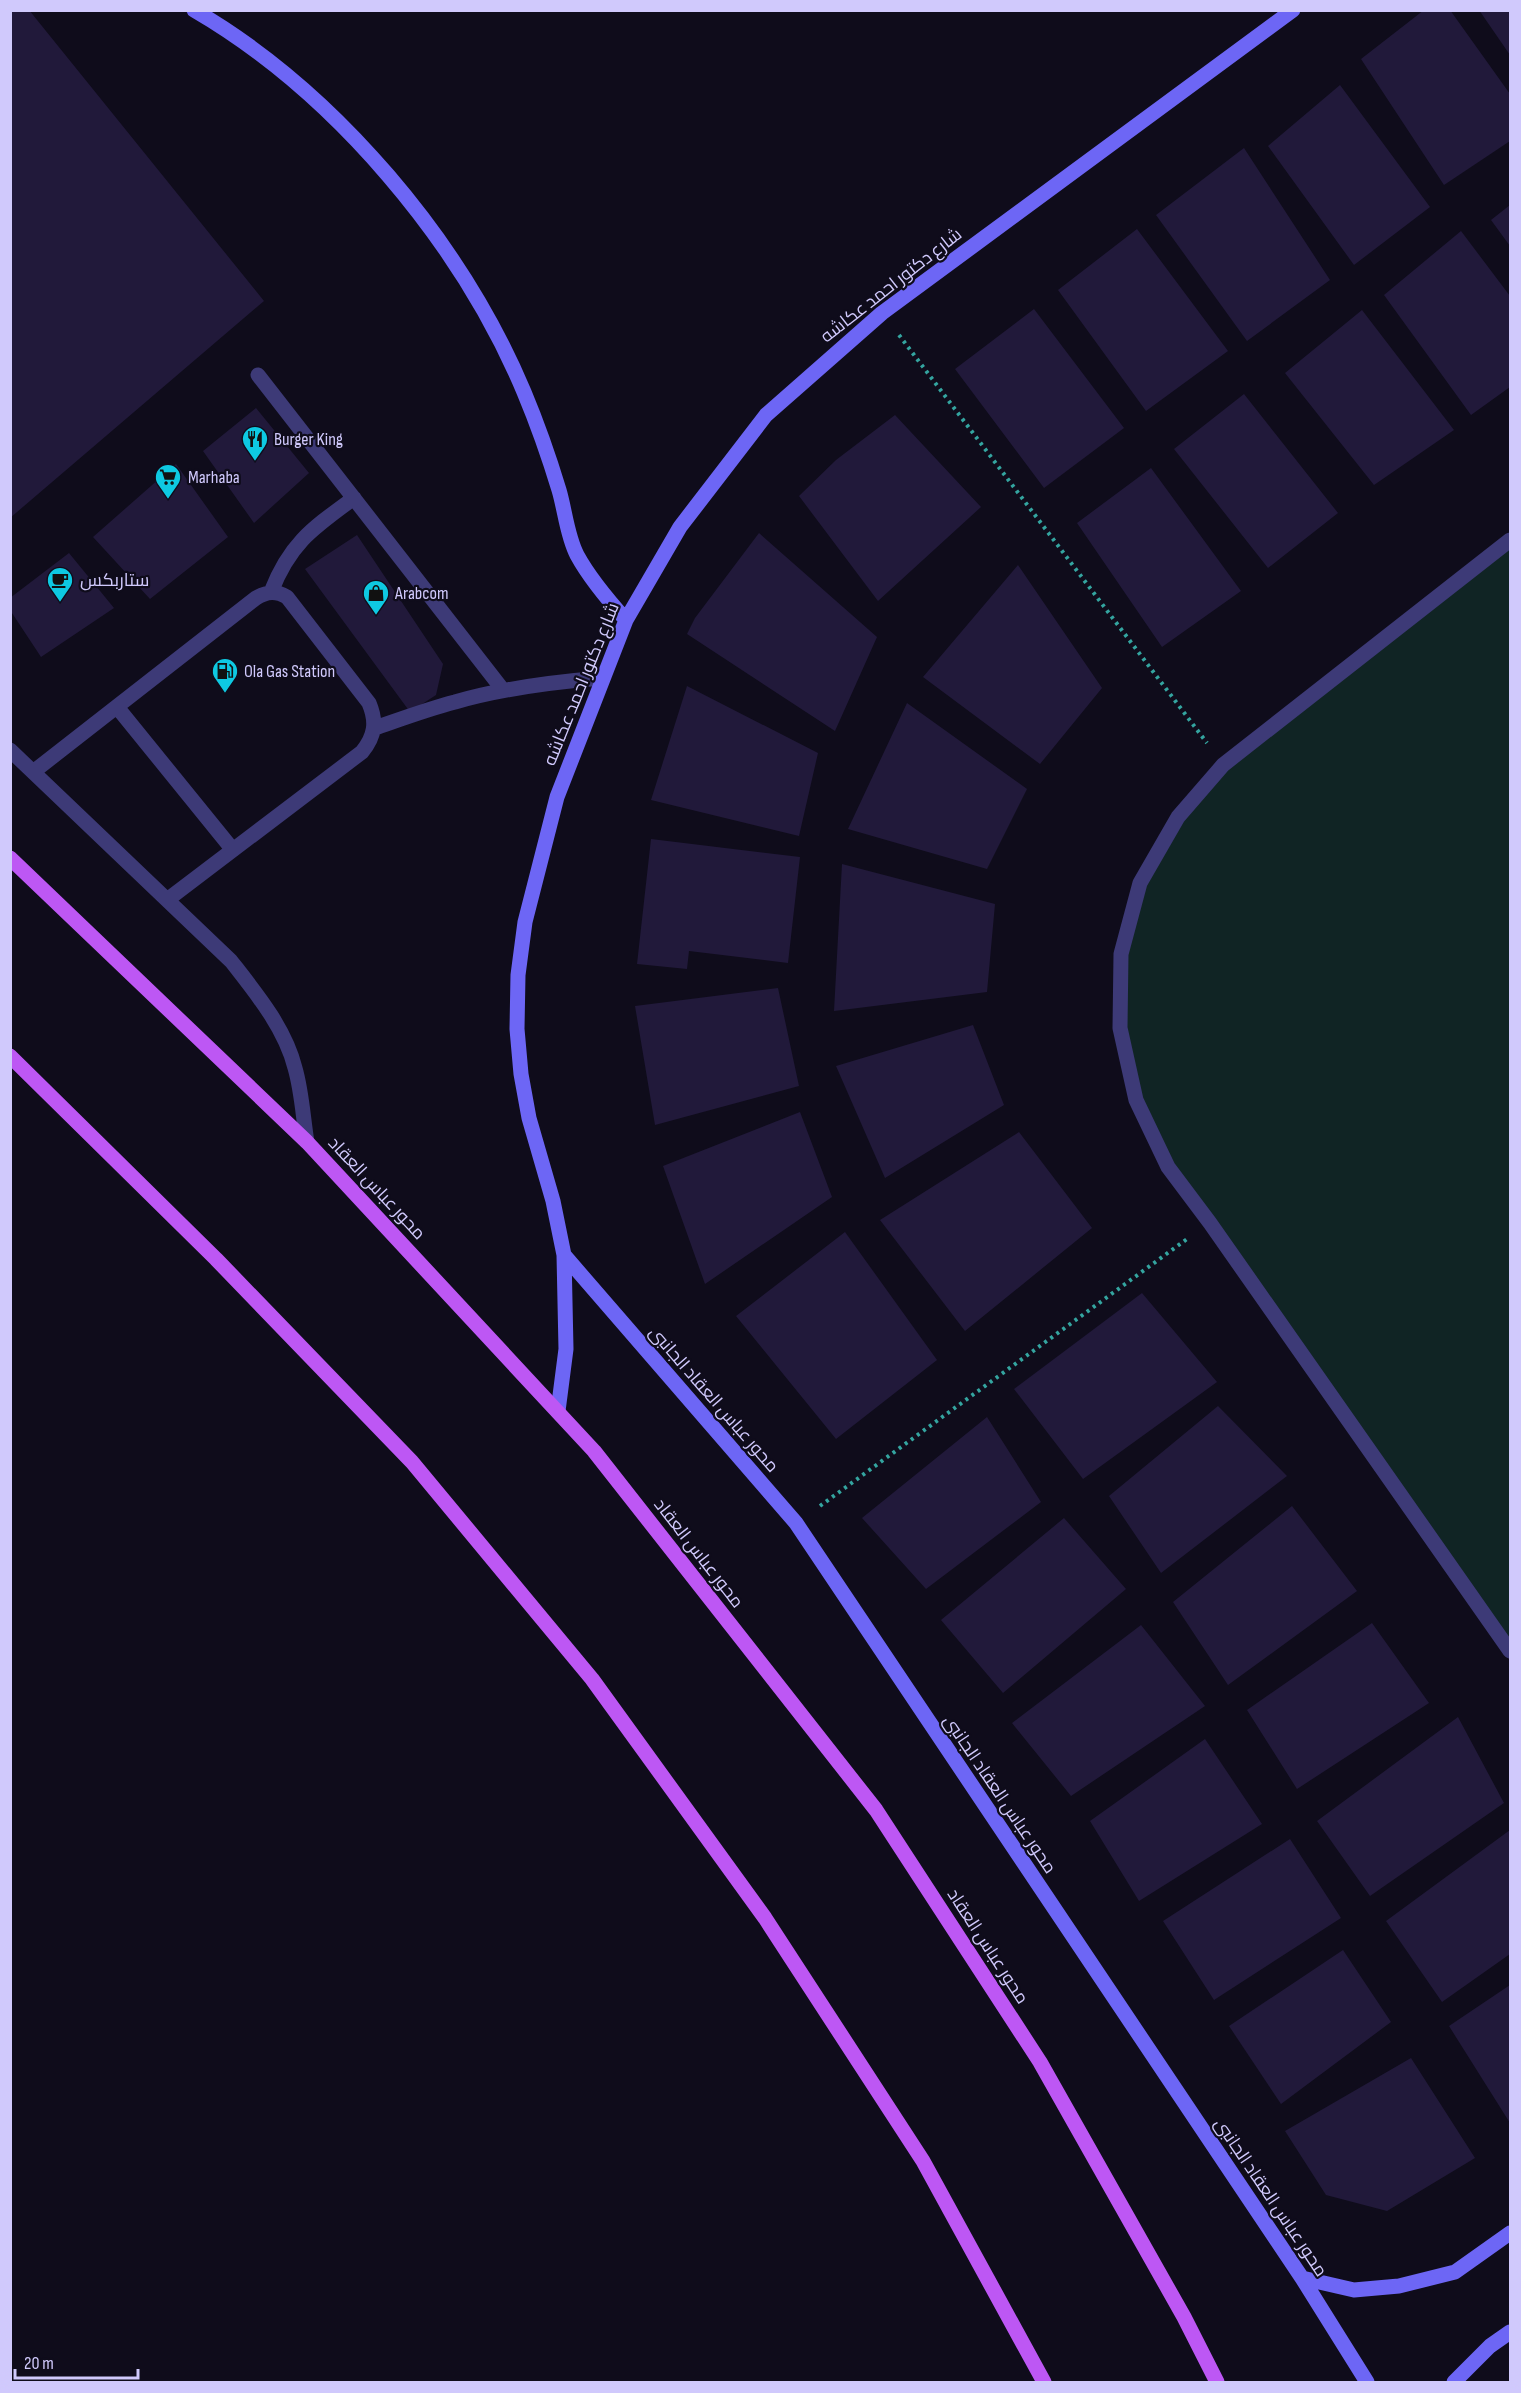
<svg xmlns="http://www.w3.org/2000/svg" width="1521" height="2393" font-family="'Sofia Sans Condensed',Cairo,sans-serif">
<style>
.green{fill:#102424}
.building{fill:#21193a}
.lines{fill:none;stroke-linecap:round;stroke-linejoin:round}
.path{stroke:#34a5a0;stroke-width:4;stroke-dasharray:3 4.5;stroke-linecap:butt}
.lane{stroke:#3d3a77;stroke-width:15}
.street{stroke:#3d3a77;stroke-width:15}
.secondary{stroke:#6d66f5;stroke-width:15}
.primary{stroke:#bd57f4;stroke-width:15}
.labels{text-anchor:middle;stroke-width:4.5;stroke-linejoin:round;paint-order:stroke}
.street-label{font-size:18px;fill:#d0c9fc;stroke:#0f0c1b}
.poi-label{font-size:18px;fill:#d0c9fc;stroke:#0f0c1b;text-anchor:start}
</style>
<rect width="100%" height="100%" fill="#0f0c1b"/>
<path class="green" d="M1510,540V1651L1210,1223L1136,1100L1120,1028L1121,954L1140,883L1223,765Z"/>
<path class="building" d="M10,10H29L264,301L10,518Z
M1424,10H1450L1510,94V141L1444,185L1361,59Z
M1479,10H1510V55Z
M1340,85L1430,207L1354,265L1268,146Z
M1244,148L1330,280L1247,341L1156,215Z
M1510,205V246L1491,220Z
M1137,229L1228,351L1146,411L1058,290Z
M1461,231L1510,296V387L1471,415L1384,295Z
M1034,309L1124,428L1044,488L955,369Z
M1362,310L1454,430L1374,485L1285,373Z
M1244,394L1338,513L1268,568L1174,449Z
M256,408L309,473L254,523L203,451Z
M895,415L981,507L878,601L799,496L836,460Z
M176,464L228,537L150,599L93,537Z
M1151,468L1241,591L1162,647L1077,523Z
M759,533L877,637L835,731L687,634L695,618Z
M357,535L443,664L436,695L410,712L305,569Z
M69,553L114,608L41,657L10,610V598Z
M1018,565L1102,688L1040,764L923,677Z
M687,686L818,753L799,836L651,800Z
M907,703L1027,789L987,869L848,829Z
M651,839L800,857L788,963L689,951L687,969L637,964Z
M842,864L995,904L987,992L834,1011Z
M778,988L799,1086L655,1125L635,1006Z
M973,1025L1004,1105L885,1178L836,1066Z
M800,1112L832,1197L705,1284L663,1166Z
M1019,1132L1092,1228L965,1331L880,1220Z
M845,1232L937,1360L836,1439L736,1316Z
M1142,1293L1217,1382L1083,1479L1014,1389Z
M1218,1406L1287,1476L1161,1573L1109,1496Z
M987,1417L1041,1502L926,1589L862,1518Z
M1292,1506L1357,1591L1228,1685L1173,1602Z
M1064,1518L1126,1589L1003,1693L941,1620Z
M1372,1623L1429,1703L1297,1789L1247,1710Z
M1141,1625L1205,1706L1071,1796L1012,1723Z
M1458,1717L1504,1803L1370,1896L1317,1821Z
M1205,1739L1262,1824L1139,1901L1090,1821Z
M1510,1830V1954L1442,2002L1386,1921Z
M1290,1839L1341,1918L1214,2000L1163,1921Z
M1343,1950L1391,2022L1281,2104L1229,2026Z
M1510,1985V2123L1449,2026Z
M1411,2058L1475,2158L1387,2211L1326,2195L1285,2131Z"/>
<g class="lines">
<path class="path" d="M899,335L1207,743
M820,1506L1187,1239"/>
<path class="lane" d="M258,375L503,690
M271,592C290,543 313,528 354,498
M117,707L233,850
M375,728C401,719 428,709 455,702C503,688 553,682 602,678
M10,750L231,961C256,993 285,1028 295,1068C302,1092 303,1118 307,1142
M33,772L256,598C268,591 276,591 287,597L369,703C377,722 375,736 362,752L167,900"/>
<path class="street" d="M1510,540L1223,765L1178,817L1140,883L1121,954L1120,1028L1136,1100L1168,1167L1210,1223L1510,1651"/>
<path class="secondary" d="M194,10C335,92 461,242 524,392C537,423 549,457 559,490C565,510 567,536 577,555C590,579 608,600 626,620
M564,1255L796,1523L1302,2278L1367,2382
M558,1411L566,1349L564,1255L553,1201L529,1118L521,1074L517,1029L518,975L525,922L557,797L626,620L680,527L766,415L882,313L1293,10
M1302,2278L1354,2290L1399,2286L1455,2272L1510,2233
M1454,2382L1490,2346L1510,2332"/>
<path class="primary" d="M10,858L307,1142L594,1451L876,1810L1040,2062L1184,2317L1217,2382
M10,1056L216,1259L412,1462L592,1679L765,1918L923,2161L1044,2382"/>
</g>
<defs>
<g id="restaurant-pin" transform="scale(1.35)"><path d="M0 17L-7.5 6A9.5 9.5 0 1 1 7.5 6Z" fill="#0ec9e2" stroke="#0f0c1b"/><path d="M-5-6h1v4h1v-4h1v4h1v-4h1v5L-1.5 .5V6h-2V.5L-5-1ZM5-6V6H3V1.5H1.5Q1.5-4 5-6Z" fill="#111"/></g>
<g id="supermarket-pin" transform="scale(1.35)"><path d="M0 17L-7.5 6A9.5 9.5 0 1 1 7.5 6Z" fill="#0ec9e2" stroke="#0f0c1b"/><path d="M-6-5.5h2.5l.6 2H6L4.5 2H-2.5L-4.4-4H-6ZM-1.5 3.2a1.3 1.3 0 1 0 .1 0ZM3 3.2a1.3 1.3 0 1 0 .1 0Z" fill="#111"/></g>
<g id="cafe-pin" transform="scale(1.35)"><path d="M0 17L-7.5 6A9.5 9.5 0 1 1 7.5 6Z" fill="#0ec9e2" stroke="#0f0c1b"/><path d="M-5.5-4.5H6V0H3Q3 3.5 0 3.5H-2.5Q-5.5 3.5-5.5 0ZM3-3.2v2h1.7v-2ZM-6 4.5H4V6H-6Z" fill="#111"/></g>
<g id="shop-pin" transform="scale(1.35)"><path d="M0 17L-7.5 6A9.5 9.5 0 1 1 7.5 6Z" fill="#0ec9e2" stroke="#0f0c1b"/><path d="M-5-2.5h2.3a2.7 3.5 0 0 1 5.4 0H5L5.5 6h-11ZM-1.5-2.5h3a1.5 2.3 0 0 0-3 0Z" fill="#111"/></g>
<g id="fuel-pin" transform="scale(1.35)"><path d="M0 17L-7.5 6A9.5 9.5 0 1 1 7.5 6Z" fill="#0ec9e2" stroke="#0f0c1b"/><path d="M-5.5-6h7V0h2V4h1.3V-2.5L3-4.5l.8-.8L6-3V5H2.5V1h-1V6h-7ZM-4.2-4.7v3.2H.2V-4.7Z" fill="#111"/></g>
</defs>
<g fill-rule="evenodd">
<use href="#restaurant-pin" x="255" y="439"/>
<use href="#supermarket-pin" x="168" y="477"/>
<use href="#cafe-pin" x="60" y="580"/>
<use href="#shop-pin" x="376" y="593"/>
<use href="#fuel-pin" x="225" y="671"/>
</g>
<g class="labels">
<g class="street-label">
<text transform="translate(891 285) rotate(-38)" y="6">شارع دكتور احمد عكاشه</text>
<text transform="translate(581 684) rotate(-68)" y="6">شارع دكتور احمد عكاشه</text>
<text transform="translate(377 1188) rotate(47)" y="6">محور عباس العقاد</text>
<text transform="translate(714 1399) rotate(49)" y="6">محور عباس العقاد الجانبى</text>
<text transform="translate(699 1553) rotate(52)" y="6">محور عباس العقاد</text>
<text transform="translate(1000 1794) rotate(56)" y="6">محور عباس العقاد الجانبى</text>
<text transform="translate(988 1946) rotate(57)" y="6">محور عباس العقاد</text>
<text transform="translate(1271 2197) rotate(56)" y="6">محور عباس العقاد الجانبى</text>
</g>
<g class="poi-label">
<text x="274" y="445">Burger King</text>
<text x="188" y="483">Marhaba</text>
<text x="80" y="586">ستاربكس</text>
<text x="395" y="599">Arabcom</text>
<text x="244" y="677">Ola Gas Station</text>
</g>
</g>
<rect width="1521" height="2393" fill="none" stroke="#d0c9fc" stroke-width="24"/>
<path d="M15 2369v9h123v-9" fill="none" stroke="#d0c9fc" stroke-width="3"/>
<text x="24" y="2369" font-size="18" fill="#d0c9fc" stroke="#0f0c1b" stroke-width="4.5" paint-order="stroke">20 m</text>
</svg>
